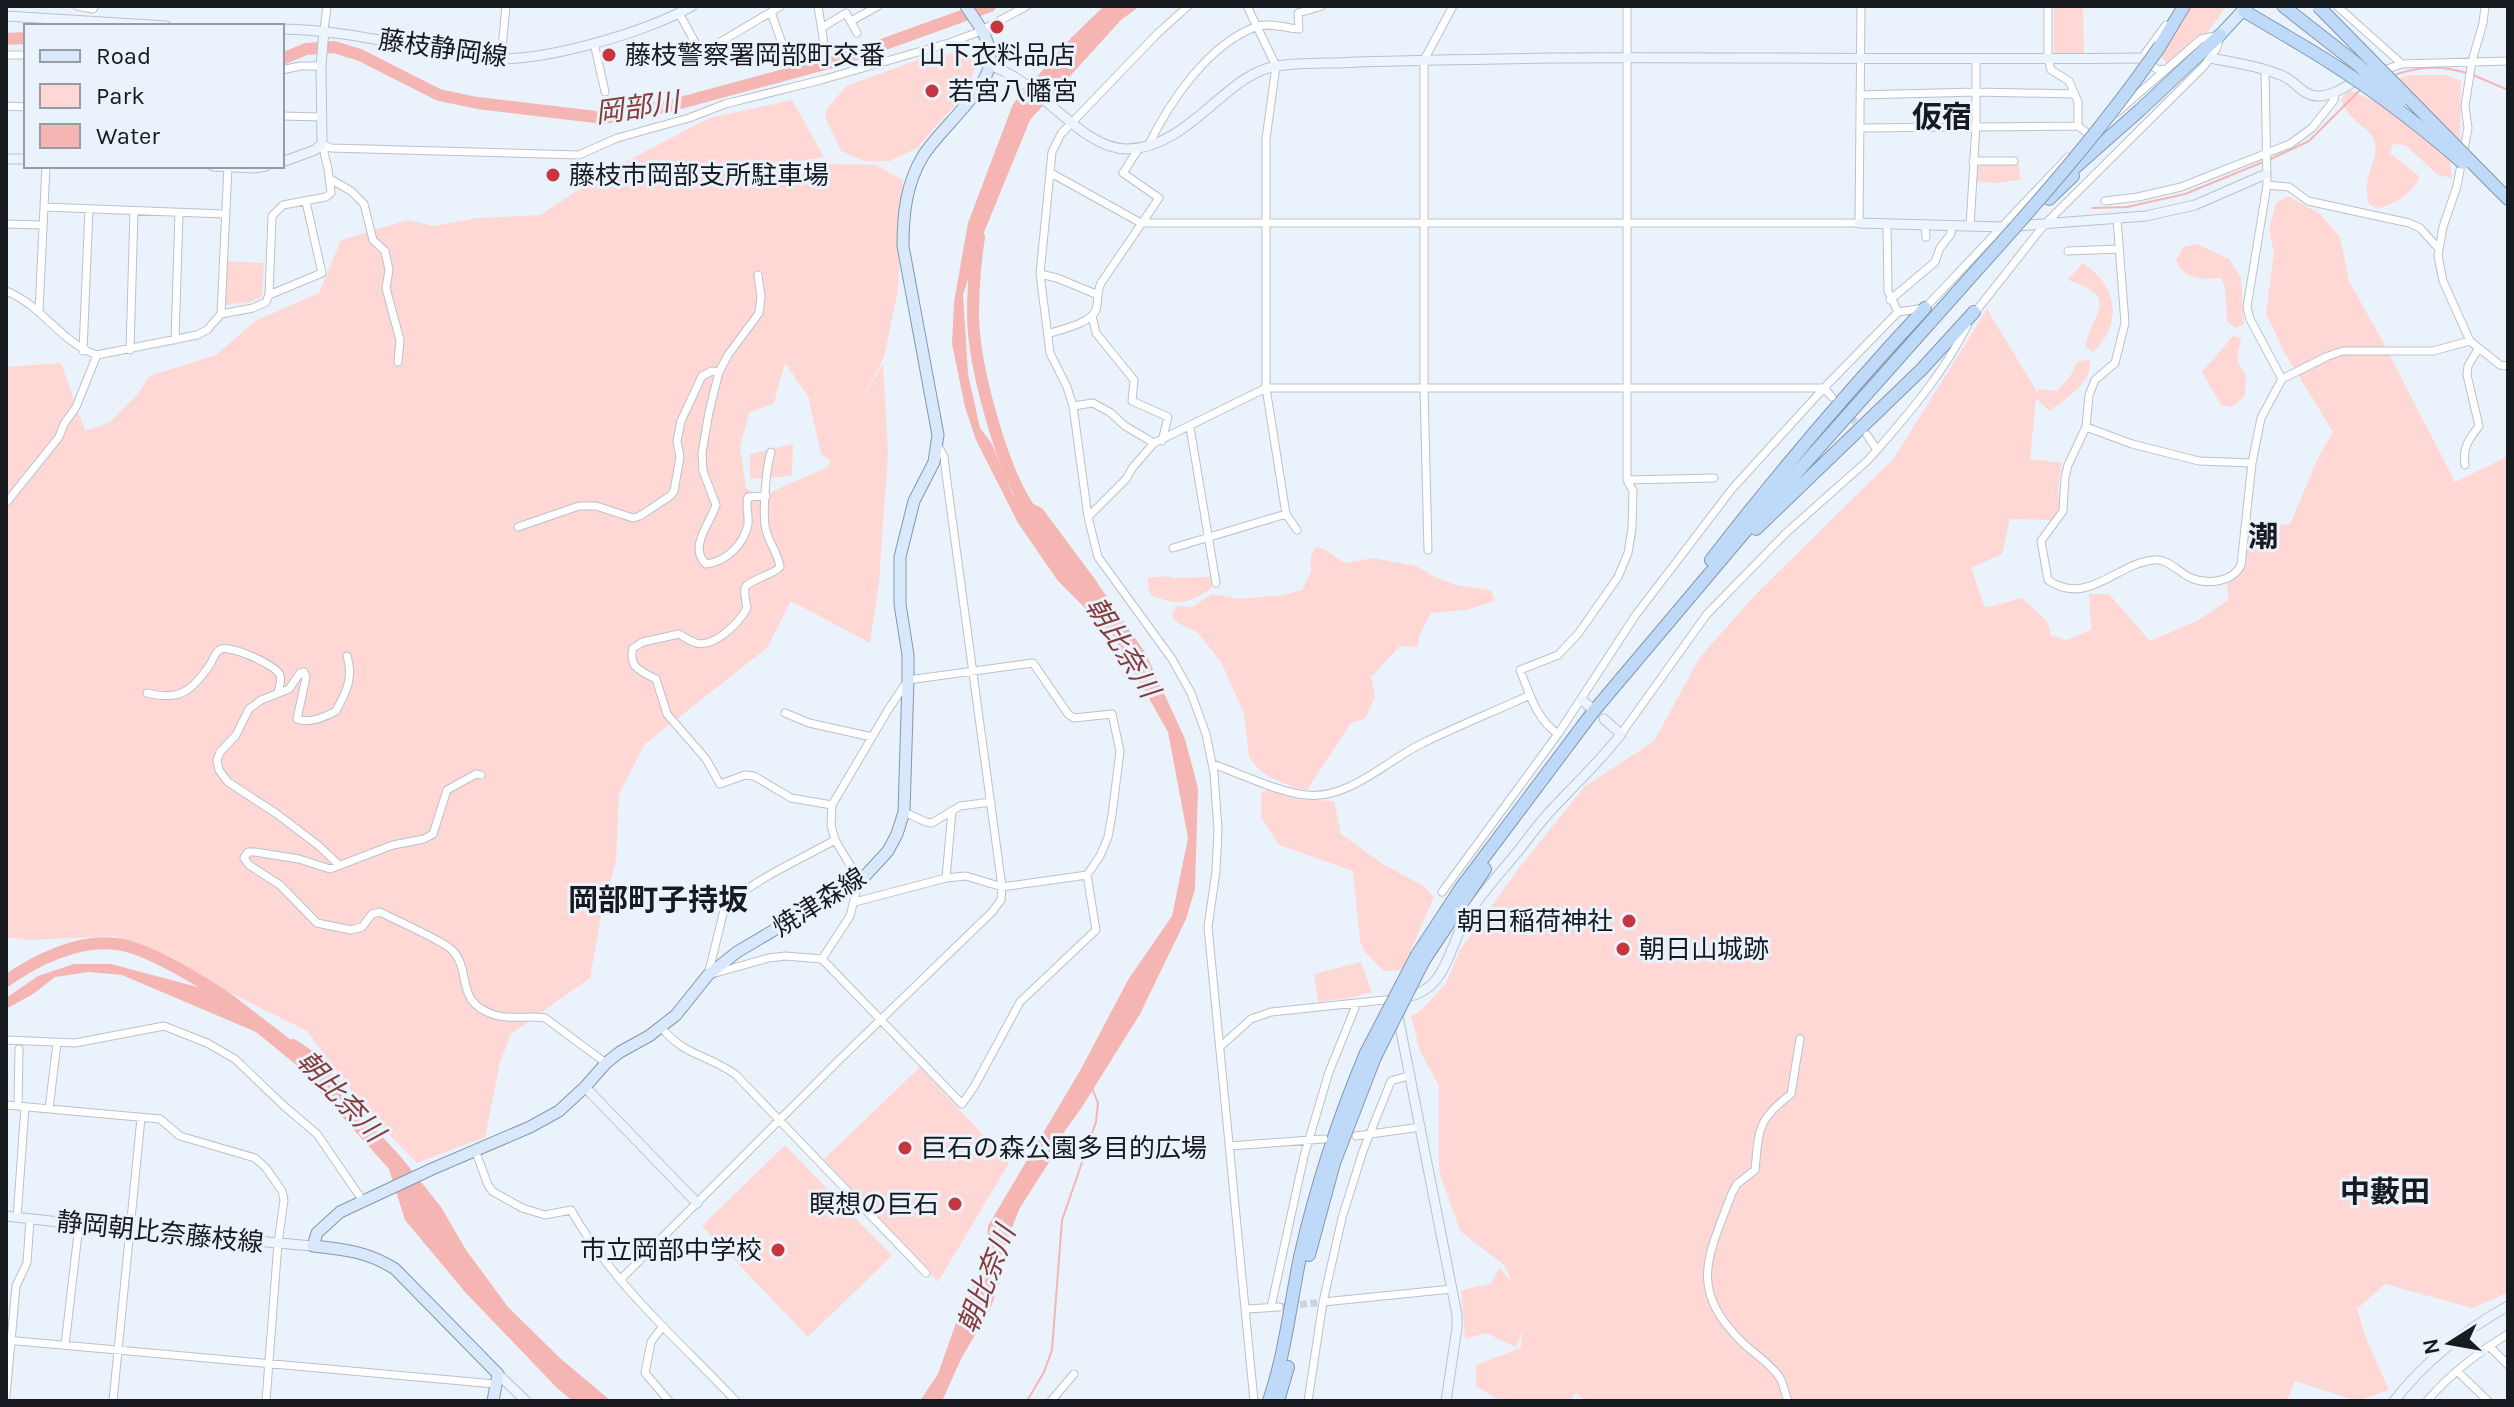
<svg xmlns="http://www.w3.org/2000/svg" width="2514" height="1407" font-family="Karla,'Noto Sans JP',sans-serif">
<style>
.green{fill:#ffd7d4;fill-rule:evenodd}
.water{fill:#f5b5b2}
.lines{fill:none;stroke-linecap:round;stroke-linejoin:round}
.stream{stroke:#f5b5b2;stroke-width:2}
.river{stroke:#f5b5b2;stroke-width:12}
.street-tunnel{stroke:#cad3db;stroke-width:7;stroke-dasharray:7 3.5;stroke-linecap:butt}
.street-casing{stroke:#b8c2ce;stroke-width:9}
.secondary-casing{stroke:#b8c2ce;stroke-width:11}
.primary-casing{stroke:#8497ad;stroke-width:13}
.highway-casing{stroke:#8497ad;stroke-width:14}
.street{stroke:#fff;stroke-width:7}
.secondary{stroke:#ecf4fd;stroke-width:9}
.primary{stroke:#d9e9fb;stroke-width:11}
.highway{stroke:#bfdaf9;stroke-width:12}
.highway-bridge-casing{stroke:#8497ad;stroke-width:14;stroke-linecap:butt}
.highway-bridge{stroke:#bfdaf9;stroke-width:12}
.poi-dot{fill:#c6363f;stroke:#eaf3fc;stroke-width:3}
.labels{text-anchor:middle;stroke-width:6;stroke-linejoin:round;paint-order:stroke}
.street-label{font-size:26px;fill:#171b1f;stroke:#eaf3fc}
.poi-label{font-size:26px;fill:#171b1f;stroke:#eaf3fc;text-anchor:start}
.water-label{font-size:28px;font-style:italic;fill:#873b3b;stroke:#eaf3fc}
.quarter-label{font-size:30px;font-weight:bold;fill:#171b1f;stroke:#eaf3fc}
</style>
<rect width="100%" height="100%" fill="#eaf3fc"/>
<path class="green" d="M2054,6H2083L2084,56L2054,57Z
M2189,6H2225V8L2207,33L2196,37L2168,64L2158,55Z
M965,51L975,66L969,89L917,148L890,161H865L841,151L826,119V110L846,86L923,58Z
M2411,75H2446L2461,81L2460,141L2396,79Z
M2348,90C2387,103 2420,133 2450,160L2452,178L2438,175L2405,145L2393,144L2390,153L2420,177C2412,194 2396,203 2378,209L2369,204C2360,175 2381,160 2374,140C2370,130 2359,125 2352,117C2347,112 2344,106 2341,100Z
M792,100L824,157L753,169L752,171L824,160L825,164L876,165L903,180L898,290L884,357L859,406L883,363L888,454L879,582L870,643L791,601L767,648L645,744L619,794L616,860L601,917L590,978L511,1034L500,1062L485,1137L417,1163L367,1112L307,1031L116,936L27,940L6,937V367L61,363L85,431L109,423L139,393L149,376L216,355L255,321L319,293L341,240L408,220L433,226L478,218L540,215L606,172L709,118ZM785,363L808,396L821,454L831,461L828,467L760,497L746,488L740,447L749,413L774,403Z
M1974,163H2018L2021,180L1995,183L1973,181Z
M2288,196L2319,213L2340,237L2349,281L2384,344L2455,482L2508,456V1293L2472,1308L2385,1284L2357,1309L2367,1341L2389,1390L2357,1401L2295,1381L2287,1401H1585L1576,1393L1569,1401H1501L1476,1386V1365L1521,1348L1522,1331L1516,1347L1486,1333L1465,1339L1461,1290L1491,1284L1499,1267L1512,1283L1504,1265L1460,1231L1439,1171V1086L1420,1051L1411,1016L1421,1010L1445,985L1460,950L1515,873L1584,787L1654,741L1700,657L1756,594L1894,458L1987,309L2037,392L2040,389L2057,391L2071,375L2077,362L2089,359C2095,381 2065,400 2049,411L2036,398L2030,459L2062,463L2058,488L2060,509L2051,520L2010,519L2002,554L1971,568L1985,608L2022,598L2047,621L2051,635L2067,640L2091,630L2089,594H2109L2150,641L2199,620L2228,600L2227,583L2237,573L2248,529L2290,524L2318,458L2333,432L2284,352L2266,313L2274,253L2269,229L2276,203Z
M2197,244L2229,259L2241,278L2244,324L2236,328L2227,322L2225,287L2221,278C2203,280 2185,280 2176,261L2183,247Z
M226,261L264,263L262,297L250,302L225,305Z
M2082,263C2117,283 2124,324 2093,352L2086,348V343C2095,309 2119,297 2068,280Z
M2233,336L2241,338L2237,360L2246,376L2245,396L2232,407L2221,405L2202,372Z
M793,444L792,476L750,479V454Z
M1316,547L1324,549L1345,563L1373,558L1416,566L1435,577L1456,585L1491,590L1495,601L1466,610L1431,613L1419,636L1418,647L1400,646L1371,677L1375,697L1365,719L1351,723L1307,790L1295,788L1267,776L1254,764L1249,756L1244,713L1221,662L1198,633L1178,623L1172,616L1176,606L1192,607L1212,594L1240,599L1282,595L1302,590L1311,572V556Z
M1169,576L1171,578L1210,577L1212,588C1187,605 1178,606 1150,595L1147,578Z
M1270,789L1295,799L1334,801L1341,834L1383,864L1422,885L1434,897L1402,970L1384,971L1365,953L1360,941L1353,871L1279,845L1261,817V793Z
M1361,962L1372,992L1344,999L1318,1002L1314,974Z
M920,1067L1009,1163L938,1282L824,1159Z
M785,1145L892,1256L808,1337L702,1226Z"/>
<path class="water" d="M1104,6H1140L1121,20L1030,120L980,242L963,295L968,374L980,428L992,444L1013,495L1042,508L1094,578L1146,654L1185,739L1198,788L1195,889L1186,919L1140,1014L1082,1107L996,1227L993,1252L1001,1277L990,1310L962,1357L942,1401H920L938,1374L957,1320L986,1261L988,1226L1081,1069L1128,980L1172,916L1188,838L1168,732L1114,637L1058,581L1018,523L976,440L965,407L952,344L954,302L968,223L1013,104L1071,38Z
M74,964H111L235,997L299,1046L401,1157L441,1207L466,1250L508,1307L561,1359L611,1401H573L558,1389L465,1292L405,1220L389,1169L294,1063L256,1032L122,975L89,972L55,977L33,994L6,1009V998L38,976Z"/>
<g class="lines">
<path class="stream" d="M2473,75L2508,90
M2392,76C2418,66 2440,65 2467,73
M2269,160L2309,141L2361,89
M2092,208L2127,207L2185,194L2263,162
M1027,1401L1044,1372L1052,1350L1062,1220L1096,1122L1098,1103L1092,1088"/>
<path class="river" d="M6,39L26,38
M282,59L306,49L334,47L360,55L439,95L477,103L604,118L673,105L843,59L990,6
M979,237C975,263 973,290 973,317C974,366 1002,472 1031,511
M6,981C36,960 78,939 116,944C147,947 206,984 232,1002
M293,1045L310,1057L355,1109
M989,1271L1014,1206L1044,1159"/>
<path class="street-tunnel" d="M1837,401L1863,431
M1279,1307L1323,1302"/>
<g class="street-casing">
<path id="street" d="M77,6L93,9L95,6
M818,6L824,44
M1188,6L1157,34L1061,134L1052,152L1040,274L1050,353L1067,387L1073,406L1088,517L1098,557L1172,659L1191,693L1206,734L1214,773L1218,830L1216,871L1208,927L1254,1401
M1247,6L1276,66L1266,139V388L1286,514L1297,530
M1627,6V480L1633,491L1632,528L1628,553L1618,577L1578,634L1558,655L1520,670C1530,694 1536,719 1558,734L1635,616L1732,489L1824,388L1898,312L1925,308L2068,157
M2048,6V59L2051,70L2069,81L2078,102V126L2086,132
M2337,6L2402,64
M2485,6L2483,23L2472,61L2465,106L2468,128L2457,186L2443,227L2438,256L2443,281L2470,341L2500,365L2508,366
M771,12L785,52
M679,13L697,46L702,48L712,47L781,6
M851,21L878,6
M823,27L846,13L857,33
M324,30L327,6
M594,43L605,92
M6,55H26
M501,59L506,6
M2166,69L2158,70L2142,58L2166,25
M2265,69L2267,185L2247,307L2250,319L2282,379
M282,70L300,66H321
M2381,71L2402,64L2508,61
M1860,95L1977,92L2075,94
M6,106L26,107
M282,116L323,117
M1860,128L2078,126
M322,144L331,148L579,155L617,138L689,118L725,104L821,80L949,43L976,33L1027,6
M1148,146C1170,101 1207,46 1255,27C1267,22 1286,28 1299,29L1298,13L1322,6
M1973,161H2014
M1051,173L1141,223H1859L1861,6
M330,179L351,191L364,204L373,240L385,251L389,270L386,288L400,340L398,362
M2267,185L2289,187L2308,201L2409,223L2420,228L2439,249
M2105,201L2138,197L2181,187L2290,144L2312,128L2334,100L2335,92
M44,207L224,214
M2117,219L2125,323L2115,363L2095,380L2089,395L2086,427L2068,465L2065,478L2063,511L2041,541L2048,580C2087,607 2116,564 2153,560C2168,558 2179,573 2191,578C2208,585 2233,582 2241,565L2252,463L2261,418L2282,379L2328,356L2343,351H2433L2470,341
M6,224L43,225
M1887,224L1888,291L1898,312
M1925,224L1926,237
M1970,226L1976,126V59
M2068,251L2119,249
M1040,274L1057,278L1096,294
M758,275L761,297L759,313L728,355L719,372L709,412L702,453L703,471L716,505C710,524 688,547 706,564C726,562 744,544 748,524C749,514 745,506 748,497L766,496
M6,291C42,305 61,343 97,355L197,335L207,330L221,314L228,166
M269,295L322,273L306,202
M1890,300L1935,262L1940,248L1951,234L1952,225
M39,310L46,166
M221,314L253,308L266,302L269,295L272,216L283,205L326,197L331,193L328,169L322,144
M1973,315L2044,225L2204,66L2217,48L2220,35L2201,39L2116,113
M1092,316L1096,333L1134,380L1132,401L1168,417L1162,441
M1048,334C1061,329 1090,324 1096,310C1099,300 1096,294 1101,283L1159,198L1123,173L1139,148
M175,340L179,213
M130,350L134,211
M83,351L89,209
M1073,406L1093,403L1111,413L1125,426L1154,443L1266,388H1824L1832,397
M1190,427L1216,583
M2086,427L2132,444L2199,461L2252,463
M1877,450C1911,411 1944,372 1967,326
M771,452C766,468 762,515 766,530C769,543 778,553 780,567C773,575 748,580 745,588C744,593 746,603 747,608C739,623 714,648 696,643C690,641 684,637 679,634L643,642L633,648C628,667 640,671 656,679L667,714L706,759L720,784L745,775L754,776L791,798L832,805
M2465,465C2462,448 2469,439 2479,426L2467,375L2468,366L2478,349
M1627,480L1714,478
M6,503L59,437L64,424L76,407L97,355
M1088,517L1126,479L1133,467L1154,443
M518,527L579,506H596L633,518L640,516L670,496L674,491L680,457L677,441L681,421L702,376L712,371L719,372
M1173,548L1286,514
M1428,550L1424,388V60L1453,6
M147,693C179,701 191,692 209,666C212,662 215,653 219,650C228,643 276,665 280,675C282,681 279,687 278,693
M785,713L809,723L872,737
M1621,734L1707,614L1786,533L1867,461L1877,450L1867,435
M1213,764C1238,773 1281,793 1306,795C1349,800 1387,760 1423,743C1458,726 1495,711 1530,695
M481,775L476,774L447,790L433,834L424,839L393,845L330,869L299,859L255,852H248L244,858L249,865L280,885L317,923L351,930L362,927L372,914L380,912C395,920 442,940 452,950C473,971 453,1002 495,1015C510,1020 529,1015 545,1018L606,1063
M904,812L926,822L932,823L960,806L991,802
M338,864L319,846L277,814L228,782L219,770L217,760L220,752L236,735L249,709L261,700L289,689L300,673L304,672L306,677L297,719C308,724 325,717 336,711C346,692 354,678 347,656
M946,878L952,811
M1442,892L1558,734
M855,902L946,878L966,876L1002,887L1087,875L1096,930L1020,1002L974,1087L962,1104L822,959L785,956L769,958L708,975L724,910L729,902C762,876 799,860 835,840L831,825L832,805L888,710L908,680L1033,663L1068,714L1074,718L1112,714L1120,751L1112,815L1108,837L1100,856L1087,875
M822,959L850,916L859,880L835,840
M661,1027C685,1057 708,1054 736,1075L926,1273
M6,1040L75,1043L164,1026L207,1043L235,1059L284,1106L317,1134L363,1201
M1221,1046L1251,1019L1271,1012L1394,999
M6,1105L160,1119L180,1136L255,1158L266,1168L282,1191L284,1200L278,1243L266,1401
M18,1106L19,1049
M49,1109L57,1043
M1356,1136L1421,1127
M1230,1146L1324,1139
M475,1150L488,1185L492,1191L522,1208L545,1215L571,1210C612,1283 678,1340 735,1400
M17,1218L25,1107
M620,1280L840,1059L992,912L1001,900L1002,887L946,474L944,457L938,446
M1323,1302L1452,1289
M1271,1307L1304,1156L1329,1072L1357,1003
M1246,1309L1279,1307
M663,1326L651,1342L645,1373L669,1401
M6,1340L495,1384
M65,1345L79,1225
M2489,1346L2508,1365
M2457,1371L2488,1401
M6,1396L16,1286L27,1263L30,1219
M113,1401L141,1118
M1051,1401L1074,1374
M1308,1401L1323,1302L1342,1218L1363,1151L1391,1081L1411,1075
M1788,1401C1785,1394 1784,1385 1780,1378C1771,1364 1756,1355 1744,1344C1687,1289 1708,1257 1732,1193L1737,1184L1755,1170C1759,1129 1757,1120 1791,1094L1800,1039
M2427,1401C2450,1374 2477,1353 2508,1334"/>
</g>
<g class="secondary-casing">
<path id="secondary" d="M6,16L166,26
M282,29C352,30 418,50 487,58C538,64 648,32 692,6
M2211,58C2235,63 2260,66 2283,76C2297,82 2303,97 2320,96C2335,95 2348,85 2360,78
M990,66C1038,78 1079,149 1127,149C1191,148 1226,72 1278,66C1304,62 1331,64 1357,62C1423,60 1490,59 1556,58C1752,57 1947,60 2142,58
M6,159H26
M282,162L315,150L322,144L321,66L324,30
M213,166L254,168L266,166
M1859,223L2003,227L2146,216L2195,205L2266,174
M1582,700L1590,707
M1401,998C1449,992 1447,947 1469,913C1484,890 1502,871 1519,850C1528,839 1536,827 1546,816C1571,788 1598,764 1621,734L1604,719
M1397,1011L1457,1315V1328L1446,1401
M585,1087L697,1203
M6,1216L129,1230L313,1246
M498,1374L526,1401
M2394,1401C2426,1360 2463,1331 2508,1306"/>
</g>
<g class="primary-casing">
<path id="primary" d="M2220,35L2247,6
M493,1401L498,1374L395,1269C369,1252 344,1249 313,1246L317,1233L340,1212L432,1169L530,1127L559,1111L585,1087L606,1063L620,1052L649,1036L676,1015L708,975L737,952L864,877L888,851L897,834L904,812L908,680V655L900,604V557L914,501L934,462L938,435L903,246C903,214 906,184 923,156C939,130 988,90 990,62C992,40 977,23 966,6"/>
</g>
<g class="highway-casing">
<path id="highway" d="M2283,6L2357,64
M2244,11L2305,47
M2160,46L2184,6
M2062,179L2140,110L2220,35
M2495,186L2508,199
M2049,199L2073,176
M1756,529L1922,369L1974,312
M1711,560C1779,472 1850,389 1925,308
M1417,955L1461,888L1593,712L1759,515L1975,272
M1424,960L1485,869
M1309,1255L1334,1163L1375,1057
M1269,1401C1285,1354 1290,1306 1300,1257C1316,1187 1338,1119 1366,1053
M1278,1401L1288,1367"/>
</g>
<use href="#street" class="street"/>
<use href="#secondary" class="secondary"/>
<use href="#primary" class="primary"/>
<use href="#highway" class="highway"/>
<g class="highway-bridge-casing">
<path id="highway-bridge" d="M2318,6L2495,186
M2305,47C2362,81 2414,120 2463,163
M2357,64L2399,102
M1975,272C2040,200 2105,126 2160,46
M1366,1053L1417,955
M1375,1057L1424,960"/>
</g>
<use href="#highway-bridge" class="highway-bridge"/>
</g>
<g class="poi-dot">
<circle cx="997" cy="27" r="8"/>
<circle cx="609" cy="55" r="8"/>
<circle cx="932" cy="91" r="8"/>
<circle cx="553" cy="175" r="8"/>
<circle cx="1629" cy="921" r="8"/>
<circle cx="1623" cy="949" r="8"/>
<circle cx="905" cy="1148" r="8"/>
<circle cx="955" cy="1204" r="8"/>
<circle cx="778" cy="1250" r="8"/>
</g>
<g class="labels">
<g class="street-label">
<text transform="translate(443 48) rotate(8)" y="9">藤枝静岡線</text>
<text transform="translate(819 902) rotate(-32)" y="9">焼津森線</text>
<text transform="translate(160 1232) rotate(6)" y="9">静岡朝比奈藤枝線</text>
</g>
<g class="poi-label">
<text x="625" y="64">藤枝警察署岡部町交番</text>
<text x="997" y="64" text-anchor="middle">山下衣料品店</text>
<text x="948" y="100">若宮八幡宮</text>
<text x="569" y="184">藤枝市岡部支所駐車場</text>
<text x="1613" y="930" text-anchor="end">朝日稲荷神社</text>
<text x="1639" y="958">朝日山城跡</text>
<text x="921" y="1157">巨石の森公園多目的広場</text>
<text x="939" y="1213" text-anchor="end">瞑想の巨石</text>
<text x="762" y="1259" text-anchor="end">市立岡部中学校</text>
</g>
<g class="water-label">
<text transform="translate(637 107) rotate(-8)" y="10">岡部川</text>
<text transform="translate(1123 647) rotate(58)" y="10">朝比奈川</text>
<text transform="translate(341 1096) rotate(47)" y="10">朝比奈川</text>
<text transform="translate(986 1279) rotate(-69)" y="10">朝比奈川</text>
</g>
<g class="quarter-label">
<text x="1942" y="127">仮宿</text>
<text x="2263" y="547">潮</text>
<text x="658" y="910">岡部町子持坂</text>
<text x="2385" y="1202">中藪田</text>
</g>
</g>
<rect width="2514" height="1407" fill="none" stroke="#171b1f" stroke-width="16"/>
<rect x="24" y="24" width="260" height="144" fill="#eaf3fc" stroke="#969da4" stroke-width="2"/>
<rect x="40" y="50" width="40" height="12" fill="#d9e9fb" stroke="#969da4" stroke-width="2"/>
<text x="96" y="64" font-size="24" fill="#171b1f">Road</text>
<rect x="40" y="84" width="40" height="24" fill="#ffd7d4" stroke="#969da4" stroke-width="2"/>
<text x="96" y="104" font-size="24" fill="#171b1f">Park</text>
<rect x="40" y="124" width="40" height="24" fill="#f5b5b2" stroke="#969da4" stroke-width="2"/>
<text x="96" y="144" font-size="24" fill="#171b1f">Water</text>
<g transform="translate(2450 1343) rotate(259)" stroke="#eaf3fc" stroke-width="6" paint-order="stroke">
<path d="M0-6L14 30L0 20L-14 30Z" fill="#171b1f"/>
<text y="-12" font-size="22" font-weight="bold" text-anchor="middle" fill="#171b1f">N</text>
</g>
</svg>
